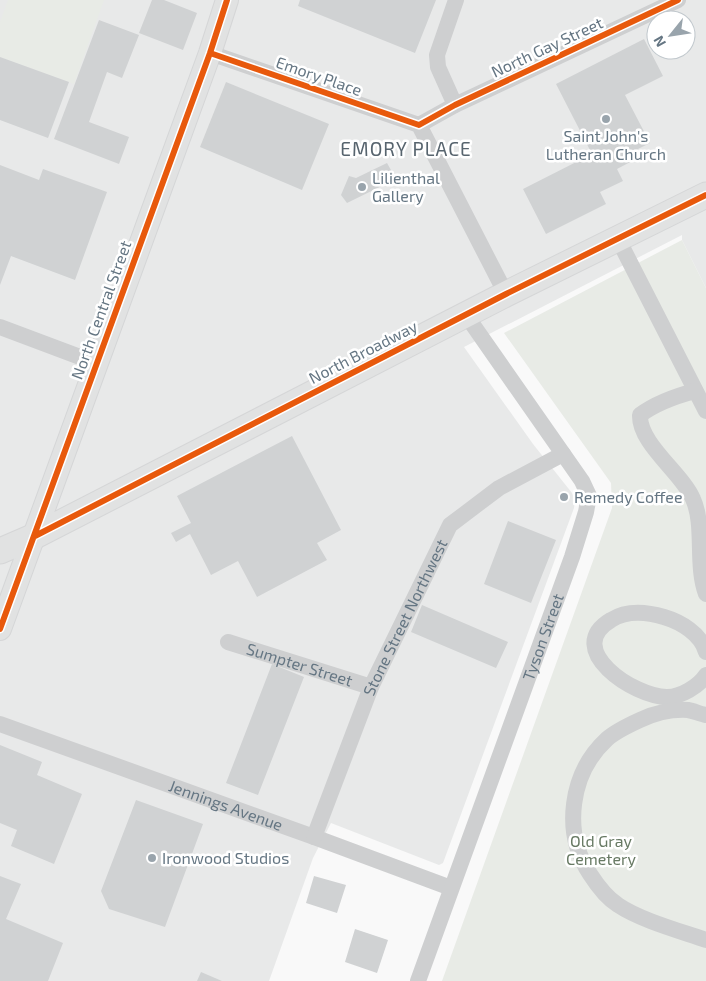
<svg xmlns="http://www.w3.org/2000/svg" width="706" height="981" font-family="'Exo 2',sans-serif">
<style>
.built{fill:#e8e9e9;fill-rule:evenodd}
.green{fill:#e8ebe6}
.building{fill:#d0d2d3}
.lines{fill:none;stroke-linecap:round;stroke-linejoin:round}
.secondary-casing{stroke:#d5d6d7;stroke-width:24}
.primary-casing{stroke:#d5d6d7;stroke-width:27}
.street{stroke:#cecfd0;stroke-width:16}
.secondary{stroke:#e1e2e2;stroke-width:22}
.primary{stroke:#e1e2e2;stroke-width:25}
.cycleway-casing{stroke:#fff;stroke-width:9}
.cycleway{stroke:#e8590c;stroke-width:6}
.poi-dot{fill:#99a4ac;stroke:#fff;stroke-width:2}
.labels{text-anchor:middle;stroke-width:5;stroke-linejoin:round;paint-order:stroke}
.street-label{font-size:16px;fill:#657683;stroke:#fff}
.poi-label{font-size:16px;fill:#657683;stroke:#fff;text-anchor:start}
.park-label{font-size:16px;fill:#687a64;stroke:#fff}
.quarter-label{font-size:19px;letter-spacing:1px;fill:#57646e;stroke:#fff}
</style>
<rect width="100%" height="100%" fill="#f9f9f9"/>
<path class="built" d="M0,0H706V288L682,240V235L464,347L533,444L572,493L575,501L574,508L443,863L439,865L331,823L313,858L269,981H0ZM656,20H686V50H656Z"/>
<path class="green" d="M8,0H104L74,84L0,57V22Z
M682,240L706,288V981H442L612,508L611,483L504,333Z"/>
<path class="building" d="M152,0H164L197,13L183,50L139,33Z
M300,0H436L415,53L298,6Z
M99,20L139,35L122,78L107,72L89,122L129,137L119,164L54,139Z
M644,39L663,76L625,95L650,143L632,152L636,159L617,169L623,181L600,192L606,204L546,234L523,189L592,154L556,84Z
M0,57L69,82L48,138L0,120Z
M226,82L329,124L302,190L200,147Z
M387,163L396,179L347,203L341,195L349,176L356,178Z
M0,165L39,180L43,169L107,192L75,280L11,256L0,285Z
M292,436L341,530L317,543L327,560L257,597L238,561L211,575L190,534L176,542L171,533L191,523L177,496Z
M508,521L556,540L531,603L484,584Z
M422,605L508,642L496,668L411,632Z
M272,664L304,677L258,795L226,783Z
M0,745L42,762L37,775L82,794L54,864L11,846L17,830L0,823Z
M136,800L203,824L165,927L109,909L101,891Z
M0,876L21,884L6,919L63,943L48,981H0Z
M314,876L346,885L337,913L306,903Z
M355,929L388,940L377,973L345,962Z
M201,972L222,981H197Z"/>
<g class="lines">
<g class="secondary-casing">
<path id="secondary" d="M0,629L210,53L227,0"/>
</g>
<g class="primary-casing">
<path id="primary" d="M0,551L35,536L506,294L706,195"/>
</g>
<g class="street">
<path d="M210,53L419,125L506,294"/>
<path d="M455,105L438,67L437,55L456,0"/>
<path d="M419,125L455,105L678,0"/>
<path d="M618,239L706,411"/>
<path d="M0,327L96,363"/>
<path d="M695,391C676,396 656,403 640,415C639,444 682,473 693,499C705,525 695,565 706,594"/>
<path id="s1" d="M228,642L371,687"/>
<path d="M706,652C701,634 681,622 664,617C647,612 627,610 611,620C562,649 634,697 667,697C681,697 699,686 706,675"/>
<path d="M706,715C700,714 694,711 688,710C671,709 655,713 640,720C629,725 616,731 607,739C570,773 562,832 590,874C597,885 607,898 618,905C640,920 680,931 706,940"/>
<path id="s2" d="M0,724L314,837L451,888"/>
<path id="s3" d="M314,837L371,687L450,525L499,488L563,454"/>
<path id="s4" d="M418,981L572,557L586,512L589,496L582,481L466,315"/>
</g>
<use href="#secondary" class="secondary"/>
<use href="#primary" class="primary"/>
<g class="cycleway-casing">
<path id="cycleway" d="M210,53L419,125L455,105L678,0
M35,536L506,294L706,195
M0,629L210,53L227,0"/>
</g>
<use href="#cycleway" class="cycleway"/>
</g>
<g class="poi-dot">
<circle cx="606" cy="119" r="5"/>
<circle cx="362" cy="187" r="5"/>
<circle cx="564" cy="497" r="5"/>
<circle cx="152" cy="858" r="5"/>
</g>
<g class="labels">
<g class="street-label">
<text transform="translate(547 47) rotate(-25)" y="6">North Gay Street</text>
<text transform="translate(319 76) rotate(19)" y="6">Emory Place</text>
<text transform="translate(101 310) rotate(-70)" y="6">North Central Street</text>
<text transform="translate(363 352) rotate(-27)" y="6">North Broadway</text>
<text dy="6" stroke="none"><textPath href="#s3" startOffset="238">Stone Street Northwest</textPath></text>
<text dy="6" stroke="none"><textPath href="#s4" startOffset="366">Tyson Street</textPath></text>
<text dy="6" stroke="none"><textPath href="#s1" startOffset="75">Sumpter Street</textPath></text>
<text dy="6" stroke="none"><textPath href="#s2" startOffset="240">Jennings Avenue</textPath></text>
</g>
<g class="poi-label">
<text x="606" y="142" text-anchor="middle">Saint John's<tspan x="606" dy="18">Lutheran Church</tspan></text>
<text x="372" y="184">Lilienthal<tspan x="372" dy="18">Gallery</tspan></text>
<text x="574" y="503">Remedy Coffee</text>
<text x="162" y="864">Ironwood Studios</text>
</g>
<g class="park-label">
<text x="601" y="847">Old Gray<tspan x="601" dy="18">Cemetery</tspan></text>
</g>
<g class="quarter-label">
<text x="406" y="156">EMORY PLACE</text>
</g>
</g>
<g transform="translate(671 35) rotate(240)"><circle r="24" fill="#ffffff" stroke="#c1c8cd"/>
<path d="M0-4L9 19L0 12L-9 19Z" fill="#99a4ac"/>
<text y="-8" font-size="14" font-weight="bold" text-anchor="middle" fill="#657683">N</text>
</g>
</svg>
